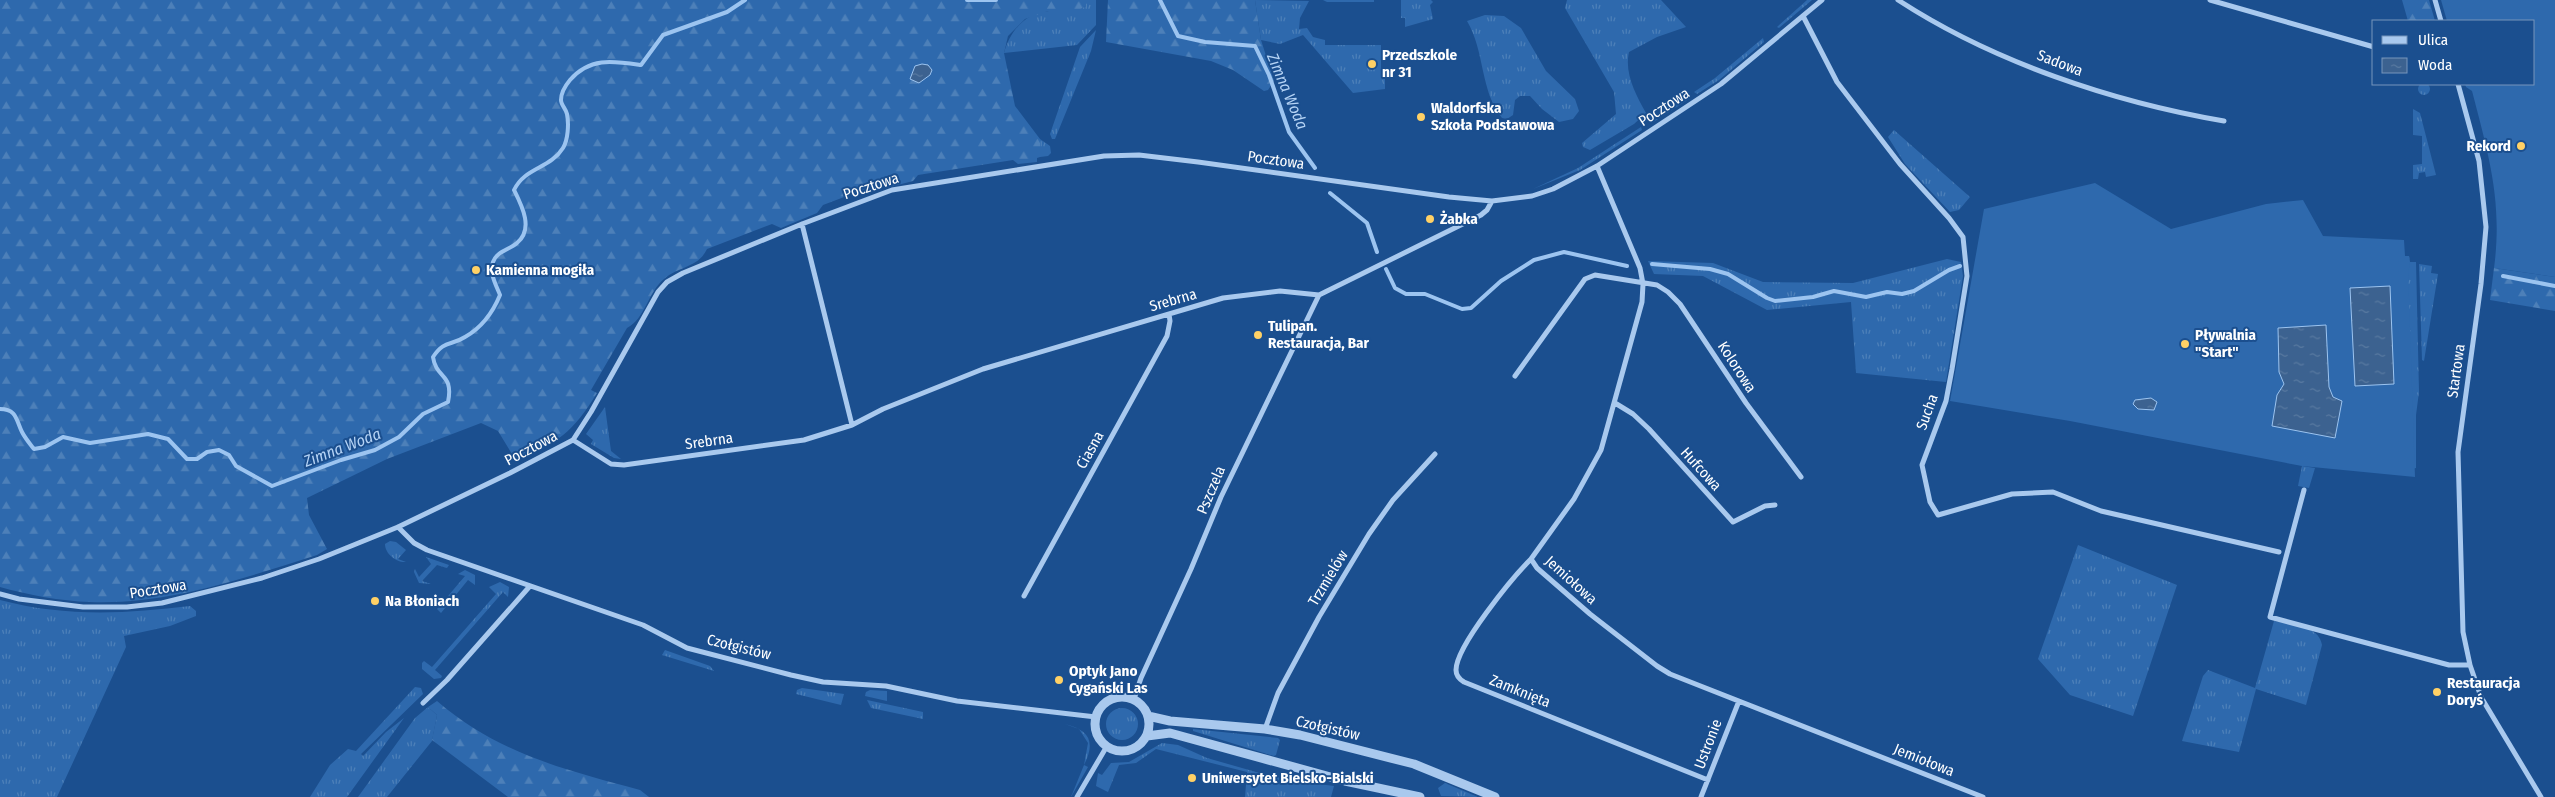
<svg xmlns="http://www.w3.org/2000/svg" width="2555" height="797" font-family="'Fira Sans Condensed',sans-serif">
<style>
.grass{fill:url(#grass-tufts)}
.forest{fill:url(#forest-firs)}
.garden{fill:#2e69ad}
.water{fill:url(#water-ripples);stroke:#9cc4f0}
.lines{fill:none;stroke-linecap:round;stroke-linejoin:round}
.stream{stroke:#9cc4f0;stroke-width:4}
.minor{stroke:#a9c9ee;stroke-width:5}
.tertiary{stroke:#a9c9ee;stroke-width:9}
.poi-dot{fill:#ffd166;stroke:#1b4f8f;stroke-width:2}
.labels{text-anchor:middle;stroke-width:4;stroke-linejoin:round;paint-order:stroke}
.poi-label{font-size:15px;font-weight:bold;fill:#fff;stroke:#1b4f8f;text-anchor:start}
.street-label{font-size:15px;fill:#fff;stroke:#1b4f8f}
.water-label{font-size:16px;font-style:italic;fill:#b5d3f5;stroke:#1b4f8f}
</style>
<defs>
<pattern id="grass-tufts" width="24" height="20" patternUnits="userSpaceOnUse" patternTransform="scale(1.25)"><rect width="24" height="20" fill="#2e69ad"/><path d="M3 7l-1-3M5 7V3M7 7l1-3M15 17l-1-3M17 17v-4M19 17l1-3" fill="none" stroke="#4d80b9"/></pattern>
<pattern id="forest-firs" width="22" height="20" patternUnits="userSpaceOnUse" patternTransform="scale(1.25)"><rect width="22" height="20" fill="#2e69ad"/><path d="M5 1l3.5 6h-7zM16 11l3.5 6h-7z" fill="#4d80b9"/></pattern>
<pattern id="water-ripples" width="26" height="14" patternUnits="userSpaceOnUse" patternTransform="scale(1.25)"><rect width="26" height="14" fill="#3c6290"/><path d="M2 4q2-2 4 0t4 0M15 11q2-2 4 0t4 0" fill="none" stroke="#597aa1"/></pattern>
</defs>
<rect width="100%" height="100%" fill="#1b4f8f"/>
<path class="grass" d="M1086,0H1096V25L1077,45L1004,53C1010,31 1025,13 1049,11C1067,10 1068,15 1086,6Z
M1255,0L1309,1L1300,18L1299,29L1307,28L1313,37L1325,40V45H1381V70L1385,71V89L1353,93L1303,35L1280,44L1261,40Z
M1323,0H1374V2H1327Z
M1401,0H1431L1433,2L1430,5L1433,19L1405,27V18H1401Z
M1567,0H1661L1686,27L1657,37L1629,52C1624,73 1636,95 1646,113L1634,124L1590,150L1583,147L1582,143L1616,114L1614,92L1565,8Z
M1807,0H1812L1779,28L1777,27Z
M1485,15L1504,16L1521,28L1546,71L1575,99L1579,111L1573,119L1559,122L1542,109L1530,96H1520L1515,100L1513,115L1507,119L1502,118C1480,91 1485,51 1467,21Z
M1096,30L1091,51L1055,139H1052L1050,134L1080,47Z
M1763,38L1764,42L1719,80L1697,94L1694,92L1715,78Z
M2418 89a6 6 0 1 1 12 0a6 6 0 1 1-12 0Z
M1687,97L1689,99L1652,123L1650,120Z
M2413,109L2420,113L2436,175L2426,177L2425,172L2419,173L2418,179H2413V165L2422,164V136L2413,135Z
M1641,127L1642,130L1580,170L1533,189L1578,168Z
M1894,130L1970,197L1959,210L1950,212L1905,164L1888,137Z
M1040,139L1050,146L1051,153L1048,156L1040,157Z
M2409,256L2410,262H2416L2419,392L2416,415V468L2411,469L2318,260Z
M1947,259L1961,262L1963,276L1946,382L1856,373L1851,302L1767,310L1703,276L1654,274L1648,261L1713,263L1763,282L1853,283Z
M2419,264L2432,266L2431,273L2438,274L2424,361L2422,360Z
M605,407L611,451L621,459L614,458L591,444L593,440L586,434Z
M2302,466L2315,468L2309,488L2298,486Z
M390,541L396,542L406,550L398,559L406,562C397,563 385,554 385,544Z
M2078,545L2177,585L2133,716L2070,695L2038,659Z
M426,557L449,565L447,568L437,565L422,581L431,584L419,583L414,572L415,569L419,577L431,564Z
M465,570L475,575V585L468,580L441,613L437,609L465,576L458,574Z
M500,582L509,587L508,597L503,592L435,670L442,676L441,678L434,679L422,669V663L424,661L432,667L496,594L489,587Z
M0,600C63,617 125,614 190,606L196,611V616L170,626L124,636L126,647L57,797H0Z
M2274,621C2291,625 2319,625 2322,645L2306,705L2256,689L2239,752L2182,741L2203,676L2208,670L2255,688Z
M665,650L710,666L714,671L662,655Z
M415,687L421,688L423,694L361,754L363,756L386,732L404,718L347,797H310L330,765L348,749L356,751Z
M802,688L844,694L841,705L796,694L797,690Z
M870,690L887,691V701L865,696L866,692Z
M867,700L923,712V719L871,708Z
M428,707L437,715L432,741L387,797H358L415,718Z
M1106 724a16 16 0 1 1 32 0a16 16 0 1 1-32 0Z
M1065,724C1089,730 1096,741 1084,765L1088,767L1071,797L1084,765L1088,743L1079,729Z
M1193,729L1278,738L1280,740L1276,755L1274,756L1193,731Z
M1162,743L1178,745L1207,758L1256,772L1294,781L1334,786L1331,797H1245L1247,772L1156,749L1136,763L1119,765L1108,792L1096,786L1098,773L1102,775L1111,763L1129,762Z
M1445,783L1478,797L1441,796L1438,788Z"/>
<path class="forest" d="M0,0H1086V6L1073,13L1048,11L1025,19L1008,36L1004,53L1015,106L1040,139V157L1037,158V162L1018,164L1013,160L918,175L913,181L886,188L876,185L823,205L817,213L781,228L772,224L707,249C698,268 679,266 664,279C648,292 645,319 627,328L591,390L597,393C573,432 558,444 515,459L498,431L481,423L387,459L307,498L309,515L327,549L317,555C244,578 168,605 90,602C60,601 29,595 0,587Z
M1108,0H1255L1261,40L1274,81L1268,90L1264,91L1233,70L1211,61L1106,42Z
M2402,0H2429L2435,21H2408Z
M2494,268L2555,277V311L2490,300Z
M437,701C499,754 563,769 640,790L649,797H508L432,740L437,715L428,707Z"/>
<path class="garden" d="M2441,0H2555V277L2494,268C2503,201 2488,153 2472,91L2466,87L2465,84H2534V21H2447Z
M2095,183L2171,229L2266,204L2303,200L2323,236L2404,240L2405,256H2409L2410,268H2408L2415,477L2302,466L2070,421L1950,401L1984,209Z"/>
<path class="water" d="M922,64L928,65L932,70L930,75L919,83L910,79L915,66Z
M2390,286L2394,384L2355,386L2350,288Z
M2326,325L2329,387L2333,397L2342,401L2335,438L2272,426L2277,395L2284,384L2279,372L2278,328Z
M2151,398L2157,402L2154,410L2138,409L2133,404L2135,400Z"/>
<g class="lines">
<path class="stream" d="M967,0H996
M1160,0L1178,36L1205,42L1255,46L1269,75L1289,132L1315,168
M1330,193L1367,223L1377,252
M1652,264L1710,269L1728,274L1767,298L1775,301L1813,297L1834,291L1866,297L1887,292L1902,294L1914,291L1949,270L1960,266
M1386,269L1395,288L1406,294H1425L1462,309L1471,308L1501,281L1534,260L1564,252L1627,266
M2503,276L2555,286
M0,409C17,409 16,420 22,432C25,438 30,444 34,449L45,447L63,437L90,443L148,434L168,439L187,459H197L207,452L219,450L229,455L236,466L272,486L341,460L375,450L399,437L423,414L448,402C454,373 436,379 433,357C444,340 451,346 465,337C481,328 493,312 500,295C496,285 489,273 493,262C497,251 509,250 517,243C534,229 522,206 514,190C525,167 550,169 563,148C568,140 569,124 567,114C566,109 561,105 561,100C561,92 565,86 570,80C590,57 613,61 641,65L663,35L727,12L745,0"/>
<path class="minor" d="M1898,0C1993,62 2113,102 2224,121
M2210,0L2374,47
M2435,0L2441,21
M1803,16L1837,82L1900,164L1949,218L1963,237L1967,276L1952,369L1946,401L1922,465L1930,502L1938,515L2012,494L2053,492L2101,511L2279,552
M2458,84L2479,161L2486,227L2481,284L2458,452L2463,632L2470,665L2481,697L2541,797
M1597,166L1640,268L1643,284L1642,302L1601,450L1574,499L1531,559L1537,568L1590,614L1657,666L1670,674L1983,797
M802,224L852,425
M1515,376L1585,279L1595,275L1657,285L1668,292L1680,304L1746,403L1801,477
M1615,403L1633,414L1649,429L1733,522L1765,506L1775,505
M573,440L611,464L624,465L804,440L852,425L883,409L983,369L1223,298L1280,291L1319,295L1481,215L1487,210L1492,201
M2304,490L2270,617L2449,665H2470
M398,527L414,543L427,550L643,625L687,648L791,675L823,682L886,686L957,701L1096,717
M1531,559C1513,577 1456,646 1456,670C1456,676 1459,679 1464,682L1708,780
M0,594L19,599L83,607H127L162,603L262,578L319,559L398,527L510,473L573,440L591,412L658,292L667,282L683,273L802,224L892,190L1104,156L1139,155L1198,162L1449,197L1492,201L1532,196L1553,189L1597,166L1721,84L1822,0
M1024,596L1167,336L1170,321L1169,314
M1134,699L1141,678L1191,569L1221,497L1319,295
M423,703L447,680L530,586
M1265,729L1278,693L1319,617L1369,534L1393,500L1435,454
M1077,797L1107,746
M1701,797L1739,701"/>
<path class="tertiary" d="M1095 724a27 27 0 1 1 54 0a27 27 0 1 1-54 0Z
M1148,716L1170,721L1265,729L1300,735L1414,764L1495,797
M1147,736L1170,733L1345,781L1420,797"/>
</g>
<g class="poi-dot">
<circle cx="1372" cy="64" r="5"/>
<circle cx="1421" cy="117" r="5"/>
<circle cx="2521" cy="146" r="5"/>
<circle cx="1430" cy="219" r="5"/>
<circle cx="476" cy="270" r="5"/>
<circle cx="1258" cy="335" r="5"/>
<circle cx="2185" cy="344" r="5"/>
<circle cx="375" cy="601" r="5"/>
<circle cx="1059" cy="680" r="5"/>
<circle cx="2437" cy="692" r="5"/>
<circle cx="1192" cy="778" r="5"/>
</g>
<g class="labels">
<g class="poi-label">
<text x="1382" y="60">Przedszkole<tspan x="1382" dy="17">nr 31</tspan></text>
<text x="1431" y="113">Waldorfska<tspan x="1431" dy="17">Szkoła Podstawowa</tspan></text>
<text x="2511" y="151" text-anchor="end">Rekord</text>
<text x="1440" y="224">Żabka</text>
<text x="486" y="275">Kamienna mogiła</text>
<text x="1268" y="331">Tulipan.<tspan x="1268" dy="17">Restauracja, Bar</tspan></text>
<text x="2195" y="340">Pływalnia<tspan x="2195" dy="17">"Start"</tspan></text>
<text x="385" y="606">Na Błoniach</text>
<text x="1069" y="676">Optyk Jano<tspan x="1069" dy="17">Cygański Las</tspan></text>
<text x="2447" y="688">Restauracja<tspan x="2447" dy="17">Doryś</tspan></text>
<text x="1202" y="783">Uniwersytet Bielsko-Bialski</text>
</g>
<g class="street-label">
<text transform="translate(2060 63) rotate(21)" y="5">Sadowa</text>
<text transform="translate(1664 107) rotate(-33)" y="5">Pocztowa</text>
<text transform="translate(1276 160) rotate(8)" y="5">Pocztowa</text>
<text transform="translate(871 186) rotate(-18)" y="5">Pocztowa</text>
<text transform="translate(1173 300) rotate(-16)" y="5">Srebrna</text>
<text transform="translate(1737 367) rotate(57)" y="5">Kolorowa</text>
<text transform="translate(2456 371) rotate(-82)" y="5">Startowa</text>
<text transform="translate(1927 412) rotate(-70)" y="5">Sucha</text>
<text transform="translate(709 441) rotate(-8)" y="5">Srebrna</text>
<text transform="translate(531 448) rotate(-28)" y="5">Pocztowa</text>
<text transform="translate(1090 450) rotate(-61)" y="5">Ciasna</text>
<text transform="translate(1701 469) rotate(48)" y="5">Hufcowa</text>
<text transform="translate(1211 490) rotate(-67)" y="5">Pszczela</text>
<text transform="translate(1328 578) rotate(-59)" y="5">Trzmielów</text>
<text transform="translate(1571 580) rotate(42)" y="5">Jemiołowa</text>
<text transform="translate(158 589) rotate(-9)" y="5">Pocztowa</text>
<text transform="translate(739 647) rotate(14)" y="5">Czołgistów</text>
<text transform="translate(1520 691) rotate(22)" y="5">Zamknięta</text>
<text transform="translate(1328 728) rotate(13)" y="5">Czołgistów</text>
<text transform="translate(1708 744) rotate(-69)" y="5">Ustronie</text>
<text transform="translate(1924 760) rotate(22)" y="5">Jemiołowa</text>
</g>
<g class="water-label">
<text transform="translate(1288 91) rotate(67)" y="6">Zimna Woda</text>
<text transform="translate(342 447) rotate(-21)" y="6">Zimna Woda</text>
</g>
</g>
<rect x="2372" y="20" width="162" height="65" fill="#1b4f8f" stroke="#7695bc"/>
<rect x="2382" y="36" width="25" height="8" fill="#a9c9ee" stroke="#7695bc"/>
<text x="2418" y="45" font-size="15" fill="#ffffff">Ulica</text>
<rect x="2382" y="58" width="25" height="15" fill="url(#water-ripples)" stroke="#7695bc"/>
<text x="2418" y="70" font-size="15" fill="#ffffff">Woda</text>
</svg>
